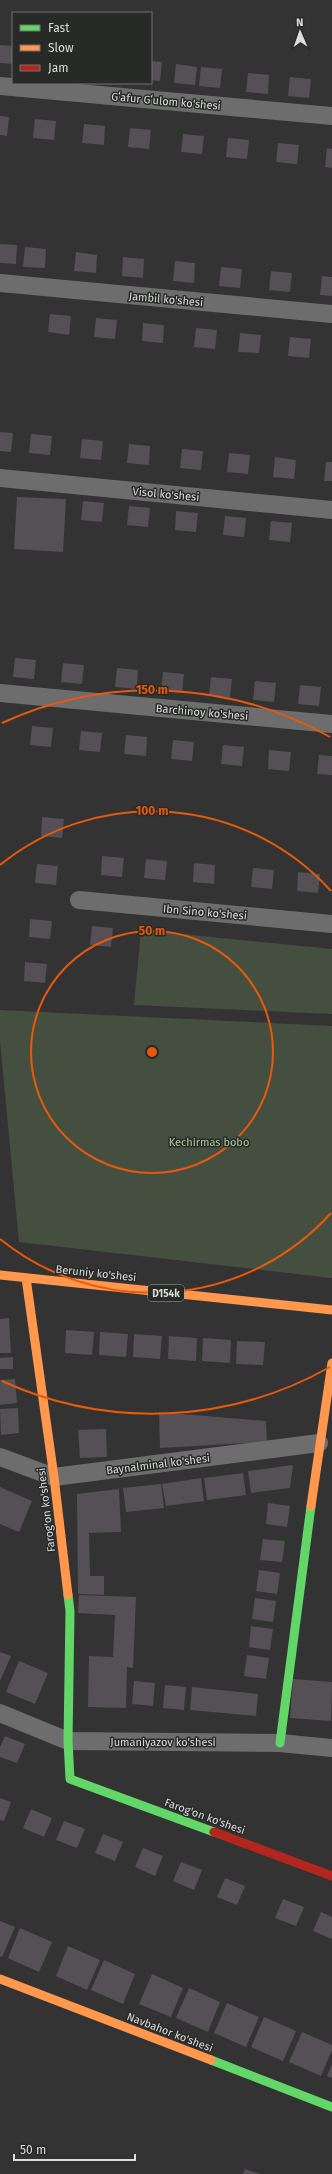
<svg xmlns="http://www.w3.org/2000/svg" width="332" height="2174" font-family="'Fira Sans',sans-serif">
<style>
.green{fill:#454f40}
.building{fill:#545055}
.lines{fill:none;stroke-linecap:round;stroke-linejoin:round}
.street{stroke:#6c6d6c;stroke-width:18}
.fast{stroke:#63d668;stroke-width:9}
.slow{stroke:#ff974d;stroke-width:9}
.jam{stroke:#b3261e;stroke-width:9}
.ring{fill:none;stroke:#e8590c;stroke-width:2}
.labels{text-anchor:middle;stroke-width:3;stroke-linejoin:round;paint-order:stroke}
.shield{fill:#282a28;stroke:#a5a7a5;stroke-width:1}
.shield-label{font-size:10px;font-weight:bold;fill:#dbdcdb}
.street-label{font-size:11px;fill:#dbdcdb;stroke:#282a28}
.park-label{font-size:11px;fill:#a8ca97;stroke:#282a28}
.centre{fill:#e8590c;stroke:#282a28;stroke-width:2}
.ring-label{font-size:12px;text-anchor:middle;font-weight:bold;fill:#e8590c;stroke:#282a28;stroke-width:3;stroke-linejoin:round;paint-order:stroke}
</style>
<rect width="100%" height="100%" fill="#333"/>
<path class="green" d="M141,930L332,949V1014L134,1005Z
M0,1010L332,1026V1278L19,1242L0,1041Z"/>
<path class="building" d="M0,45L13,46L12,64L0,63Z
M151,61L162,62L160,81L151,80Z
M176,64L197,67L195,85L174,83Z
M201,67L222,69L220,88L199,86Z
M248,73L269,75L268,94L246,92Z
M290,77L311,79L309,98L288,96Z
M0,116L9,117L7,136L0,135Z
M35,119L56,121L54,140L33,138Z
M84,124L105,126L104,145L82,143Z
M130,128L151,130L149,149L128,147Z
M183,134L204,136L202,154L181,152Z
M228,138L249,140L247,159L226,157Z
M278,143L299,145L297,164L276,162Z
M327,148L332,149V168L325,167Z
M0,244L17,245L16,264L0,263Z
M25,247L46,249L45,268L23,267Z
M76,252L97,255L96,273L74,271Z
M123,257L144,259L143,278L122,276Z
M175,261L195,263L194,283L173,281Z
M221,267L242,269L240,288L219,286Z
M271,271L292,273L290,292L269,290Z
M322,276L332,277V296L320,295Z
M50,314L71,316L69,335L48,332Z
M96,318L117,320L115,339L94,337Z
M143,323L164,325L163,343L142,341Z
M196,328L217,330L215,349L194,347Z
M240,333L261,335L259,353L238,352Z
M290,337L311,339L309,358L288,356Z
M0,432L13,433L11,452L0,451Z
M31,434L52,436L50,455L29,453Z
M82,439L103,441L101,460L80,458Z
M129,444L150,446L149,465L127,463Z
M182,449L203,451L201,470L180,468Z
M229,453L250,455L248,474L227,472Z
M275,457L296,460L294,479L273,477Z
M326,462H332V481H324Z
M17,497L66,499L63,552L14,549Z
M83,501L104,503L102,522L81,520Z
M129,506L150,508L148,527L127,525Z
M176,511L198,513L196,532L175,530Z
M225,516L246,518L244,537L223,535Z
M271,521L292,523L290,542L269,540Z
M15,658L36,660L34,679L13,677Z
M63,663L84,665L82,684L61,682Z
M117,668L138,670L137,689L115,687Z
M163,672L184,674L182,693L161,691Z
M211,677L232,679L230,698L209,695Z
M255,681L276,683L274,702L253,700Z
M300,685L321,687L319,706L298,704Z
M32,726L53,728L51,747L30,745Z
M81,731L102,733L100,752L79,750Z
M126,735L147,737L146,756L124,754Z
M173,740L194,742L192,761L171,759Z
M223,745L244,747L242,766L221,764Z
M269,750L291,752L289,771L268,769Z
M319,755L332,756V775L317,774Z
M42,817L64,819L62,838L41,836Z
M102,856L124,858L122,877L101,875Z
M146,859L167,861L165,880L144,878Z
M194,863L215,865L214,884L193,882Z
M37,864L58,866L56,885L35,883Z
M253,868L274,870L272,889L251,887Z
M298,872L320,874L318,893L297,891Z
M30,919L52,921L50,939L29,937Z
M92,926L113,928L111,947L90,945Z
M25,962L47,964L45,983L24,981Z
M9,1318L11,1353H0V1319Z
M66,1330L94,1332L92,1355L65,1353Z
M100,1332L128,1334L126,1357L99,1355Z
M134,1334L162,1336L160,1359L133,1357Z
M169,1336L197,1338L196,1361L168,1359Z
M203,1338L231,1340L230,1363L202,1361Z
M237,1341L265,1342L263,1365L236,1364Z
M13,1357V1369H0V1358Z
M15,1379L17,1403L0,1405V1380Z
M18,1408L19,1433L1,1435L0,1409Z
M159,1412L266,1421L267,1442L160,1448Z
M106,1429L107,1457L80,1458L78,1430Z
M293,1465L290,1488L251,1493L248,1471Z
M243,1473L246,1495L207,1500L204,1478Z
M201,1478L204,1501L166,1506L162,1484Z
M161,1484L164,1508L126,1512L123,1488Z
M0,1487L32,1501L19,1532L0,1524Z
M119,1489L121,1532L89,1533L90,1576H104V1595L78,1594L77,1494Z
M268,1503L290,1506L287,1527L266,1524Z
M263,1539L285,1541L282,1562L260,1560Z
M259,1570L280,1573L277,1594L256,1591Z
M79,1595L136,1597L133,1668L127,1667L126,1708L88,1707L89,1656L113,1657L115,1615L78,1613Z
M255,1598L276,1601L273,1622L252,1619Z
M251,1626L273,1629L270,1650L249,1647Z
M0,1652L11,1656L0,1681Z
M247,1655L269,1658L266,1679L244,1676Z
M19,1661L48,1673L35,1704L6,1692Z
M293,1679L332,1682L331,1721L290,1718Z
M134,1681L155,1683L153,1706L132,1704Z
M165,1685L186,1687L184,1710L163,1708Z
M192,1687L258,1694L256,1716L190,1710Z
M5,1736L25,1744L17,1763L0,1757V1747Z
M0,1798L11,1802L4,1821L0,1820Z
M31,1809L52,1818L44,1837L23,1828Z
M64,1821L85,1829L77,1848L56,1840Z
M103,1834L123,1842L115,1861L95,1853Z
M143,1848L163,1856L155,1876L135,1867Z
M181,1862L202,1870L194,1890L173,1881Z
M225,1878L245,1886L237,1905L217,1897Z
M283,1899L304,1907L296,1926L275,1918Z
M321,1912L332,1917V1939L313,1931Z
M0,1921L15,1927L2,1957L0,1956Z
M20,1928L52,1942L39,1972L8,1958Z
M68,1946L100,1960L87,1990L56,1976Z
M104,1960L135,1974L123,2004L91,1990Z
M152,1974L183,1988L171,2017L139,2004Z
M189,1988L220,2002L208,2032L176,2018Z
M227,2003L259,2017L246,2047L214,2033Z
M264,2017L296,2031L283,2061L251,2047Z
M302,2032L332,2045V2050L321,2076L289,2062Z
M332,2064V2078L327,2076Z
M245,2169L260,2174H243Z"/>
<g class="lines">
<path class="street" d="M0,86L332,116
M0,283L332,314
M0,478L332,510
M0,693L332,724
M79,900L332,924
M0,1457L54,1477L319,1443
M0,1713L68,1741L280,1743L332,1748"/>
<path class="fast" d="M68,1595L70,1611L68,1741L70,1779L214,1832
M280,1743L311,1506
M211,2060L332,2107"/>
<path class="slow" d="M0,1275L332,1310
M26,1278L54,1477L68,1595
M311,1506L332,1363
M0,1979L211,2060"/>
<path class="jam" d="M214,1832L332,1876"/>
</g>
<g class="ring">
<circle cx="152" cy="1052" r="121"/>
<path d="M331 1213A241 241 0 0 1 0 1239M0 865A241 241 0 0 1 331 891"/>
<path d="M330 1367A362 362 0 0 1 2 1381M2 723A362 362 0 0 1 330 737"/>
</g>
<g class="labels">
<rect class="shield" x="148" y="1285" width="36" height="16" rx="3"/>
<g class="shield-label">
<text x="166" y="1297">D154k</text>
</g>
<g class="street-label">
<text transform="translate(166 101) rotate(5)" y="4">Gʻafur Gʻulom ko'shesi</text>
<text transform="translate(166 299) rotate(5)" y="4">Jambil ko'shesi</text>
<text transform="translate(166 494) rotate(5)" y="4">Visol ko'shesi</text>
<text transform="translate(202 712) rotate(5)" y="4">Barchinoy ko'shesi</text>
<text transform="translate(205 912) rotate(5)" y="4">Ibn Sino ko'shesi</text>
<text transform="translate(96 1273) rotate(6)" y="4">Beruniy ko'shesi</text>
<text transform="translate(158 1464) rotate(-7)" y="4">Baynalminal ko'shesi</text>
<text transform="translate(46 1510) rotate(-97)" y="4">Farog'on ko'shesi</text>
<text x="163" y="1746">Jumaniyazov ko'shesi</text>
<text transform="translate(205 1816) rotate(20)" y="4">Farog'on ko'shesi</text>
<text transform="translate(170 2032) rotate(21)" y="4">Navbahor ko'shesi</text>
</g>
<g class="park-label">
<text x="209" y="1146">Kechirmas bobo</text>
</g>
</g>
<circle cx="152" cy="1052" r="6" class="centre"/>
<g class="ring-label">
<text x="152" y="694">150 m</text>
<text x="152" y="815">100 m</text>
<text x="152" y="935">50 m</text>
</g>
<rect x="12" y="12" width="140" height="72" fill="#282a28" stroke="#707170"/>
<rect x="20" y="25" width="20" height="6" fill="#63d668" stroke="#707170"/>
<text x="48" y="32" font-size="12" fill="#dbdcdb">Fast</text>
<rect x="20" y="45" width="20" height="6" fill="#ff974d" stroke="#707170"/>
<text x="48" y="52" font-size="12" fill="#dbdcdb">Slow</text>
<rect x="20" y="65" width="20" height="6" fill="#b3261e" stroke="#707170"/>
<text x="48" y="72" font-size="12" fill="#dbdcdb">Jam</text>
<g transform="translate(300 32) rotate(358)" stroke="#282a28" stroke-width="3" paint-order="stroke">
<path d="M0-3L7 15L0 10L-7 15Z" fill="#dbdcdb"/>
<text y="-6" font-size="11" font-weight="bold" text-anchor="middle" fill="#dbdcdb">N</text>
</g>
<path d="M14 2154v6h121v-6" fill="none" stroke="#dbdcdb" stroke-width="2"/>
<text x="20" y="2154" font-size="12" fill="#dbdcdb" stroke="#282a28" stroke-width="3" paint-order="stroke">50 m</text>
</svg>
